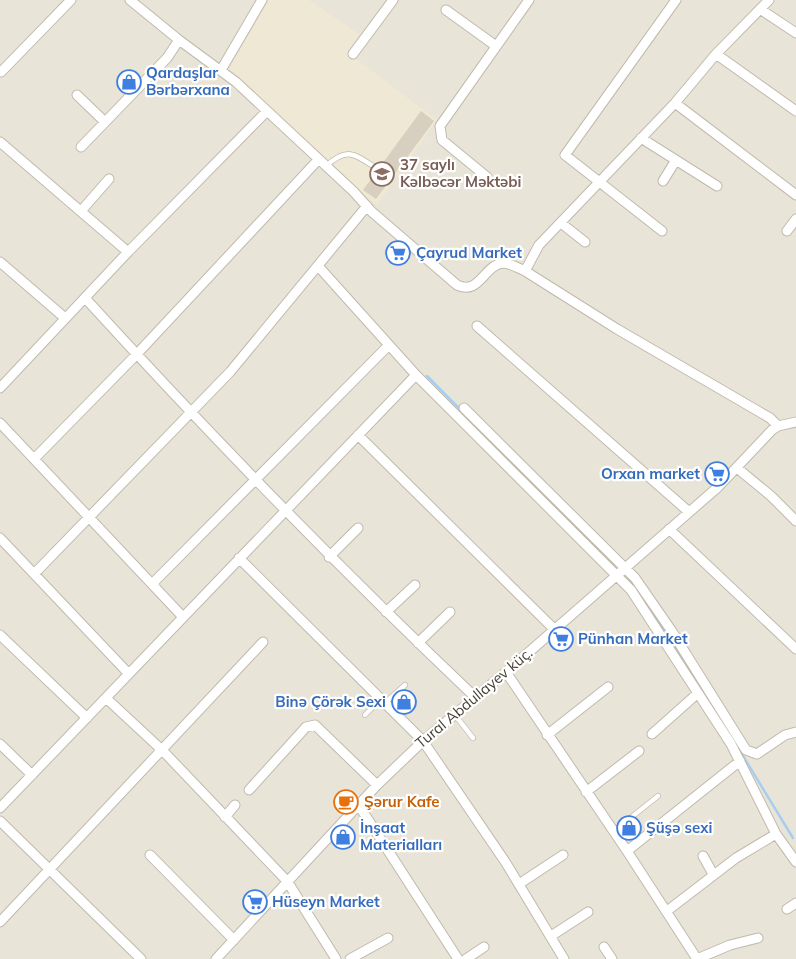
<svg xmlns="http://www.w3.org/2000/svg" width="796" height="959" font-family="Mulish,sans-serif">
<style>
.residential{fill:#e9e4d8}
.education{fill:#eee8d4}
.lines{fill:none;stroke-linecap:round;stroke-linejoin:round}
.stream{stroke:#a7cef1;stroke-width:2.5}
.building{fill:#d7cfbf}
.lane-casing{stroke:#c0baac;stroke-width:6}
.street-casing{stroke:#c0baac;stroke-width:11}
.lane{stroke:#fff;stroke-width:4.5}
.street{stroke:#fff;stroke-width:9}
.labels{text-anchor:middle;stroke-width:4.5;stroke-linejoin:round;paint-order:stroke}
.shop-label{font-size:15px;font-weight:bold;fill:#366cbe;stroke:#fff;text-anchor:start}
.education-label{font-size:15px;font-weight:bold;fill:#785e54;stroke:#fff;text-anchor:start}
.street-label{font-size:15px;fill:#494338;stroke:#fff}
.food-label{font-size:15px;font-weight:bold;fill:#c56008;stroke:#fff;text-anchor:start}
</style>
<rect width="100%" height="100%" fill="#f5f2ea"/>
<path class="residential" d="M0,0H796V959H0Z"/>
<path class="education" d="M269,0H309L359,34L347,52L437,120L377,205L315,154L229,69Z"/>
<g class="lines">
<path class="stream" d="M427,376L615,566
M627,576L648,606L721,720
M737,746L793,838"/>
</g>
<path class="building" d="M421,111L434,121L376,199L363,190Z"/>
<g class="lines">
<g class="lane-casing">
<path id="lane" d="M326,166C346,148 353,153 373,166
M385,703L405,685
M365,715L381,699
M455,715L473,738
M614,831L658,796"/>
</g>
<g class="street-casing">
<path id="street" d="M130,0L179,40L236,82L353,191L372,212L457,285C479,296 484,265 503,263C510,263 518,268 525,271L617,329L770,418L778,426
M760,9L796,33
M446,10L496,46
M353,54L393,0
M716,54L796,111
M221,70L262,0
M1,72L71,0
M77,95L105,122
M675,103L796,195
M641,138L717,186
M0,142L128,252
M81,147L167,58L179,40
M487,177L442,140L440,126L529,0
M663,181L676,160
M81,211L109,179
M561,223L585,242
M662,231L565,155L676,0
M787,231L796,219
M0,262L65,318
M318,266L416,375L631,590L731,744L776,834L796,862
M525,271L539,245L675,103L716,54L769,0
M85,298C211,436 340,569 476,698
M477,326L689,512
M0,388L128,252L267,111
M464,408L635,578L671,630L746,750L757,754L785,735L796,732
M0,423L183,617
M358,435L554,629
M34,459L136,355L318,160
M737,468L771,496L796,521
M669,529L796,649
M0,538L129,674
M329,557L358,528
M239,558L423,741L506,863L564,959
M34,574L230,372L367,206
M153,583L389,345
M386,612L415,585
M0,635L87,718
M418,643L450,612
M506,672L627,851L697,959
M106,698L163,751L287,881L336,959
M652,734L698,693
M547,735L608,687
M0,744L32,775
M249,790L306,727L315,725L377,785
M586,792L639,751
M358,804L458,959
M0,808L416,375
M225,817L235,805
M0,821L141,959
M627,851L740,761
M150,855L234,940
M703,856L713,874
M519,884L563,855
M787,909L796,903
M667,911L736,858L776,834
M0,922L263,642
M551,936L588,912
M604,947L612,959
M216,959L377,785L423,741L506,672L718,487L772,430L778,426L796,422
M350,959L388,938
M466,959L484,947
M697,959L730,945L758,938"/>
</g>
<use href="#lane" class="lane"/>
<use href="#street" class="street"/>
</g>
<defs>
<g id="shop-ring" transform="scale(1.25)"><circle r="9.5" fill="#fff" stroke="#3f7fe0" stroke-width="1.5"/><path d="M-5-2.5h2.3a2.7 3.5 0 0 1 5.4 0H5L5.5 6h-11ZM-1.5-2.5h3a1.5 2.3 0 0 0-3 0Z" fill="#3f7fe0"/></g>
<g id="school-ring" transform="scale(1.25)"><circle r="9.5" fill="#fff" stroke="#8d6e63" stroke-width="1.5"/><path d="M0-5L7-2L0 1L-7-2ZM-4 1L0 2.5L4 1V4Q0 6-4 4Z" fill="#8d6e63"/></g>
<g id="supermarket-ring" transform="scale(1.25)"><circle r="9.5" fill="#fff" stroke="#3f7fe0" stroke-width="1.5"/><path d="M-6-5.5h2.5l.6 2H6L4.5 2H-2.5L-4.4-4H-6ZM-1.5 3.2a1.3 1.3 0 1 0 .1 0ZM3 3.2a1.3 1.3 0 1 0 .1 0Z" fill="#3f7fe0"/></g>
<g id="cafe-ring" transform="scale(1.25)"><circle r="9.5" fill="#fff" stroke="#e8710a" stroke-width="1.5"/><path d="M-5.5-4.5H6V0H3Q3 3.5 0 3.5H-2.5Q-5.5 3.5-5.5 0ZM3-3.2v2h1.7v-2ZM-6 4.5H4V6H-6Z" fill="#e8710a"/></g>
</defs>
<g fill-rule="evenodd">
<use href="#shop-ring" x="129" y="82"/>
<use href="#school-ring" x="382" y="174"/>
<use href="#supermarket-ring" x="398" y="253"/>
<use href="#supermarket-ring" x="717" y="474"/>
<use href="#supermarket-ring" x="561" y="639"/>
<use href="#shop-ring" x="404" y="702"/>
<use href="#cafe-ring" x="346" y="802"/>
<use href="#shop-ring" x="629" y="828"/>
<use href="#shop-ring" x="343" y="837"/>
<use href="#supermarket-ring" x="255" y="902"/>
</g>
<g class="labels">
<g class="shop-label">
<text x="146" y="78">Qardaşlar<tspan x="146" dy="17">Bərbərxana</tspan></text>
<text x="416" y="258">Çayrud Market</text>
<text x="700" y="479" text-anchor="end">Orxan market</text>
<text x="578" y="644">Pünhan Market</text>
<text x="386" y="707" text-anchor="end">Binə Çörək Sexi</text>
<text x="360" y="833">İnşaat<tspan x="360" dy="17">Materialları</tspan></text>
<text x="646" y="833">Şüşə sexi</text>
<text x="272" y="907">Hüseyn Market</text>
</g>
<g class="education-label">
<text x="400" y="170">37 saylı<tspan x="400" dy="17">Kəlbəcər Məktəbi</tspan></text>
</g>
<g class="street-label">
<text transform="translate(474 698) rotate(-40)" y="5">Tural Abdullayev küç.</text>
</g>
<g class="food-label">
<text x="364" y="807">Şərur Kafe</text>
</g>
</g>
</svg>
